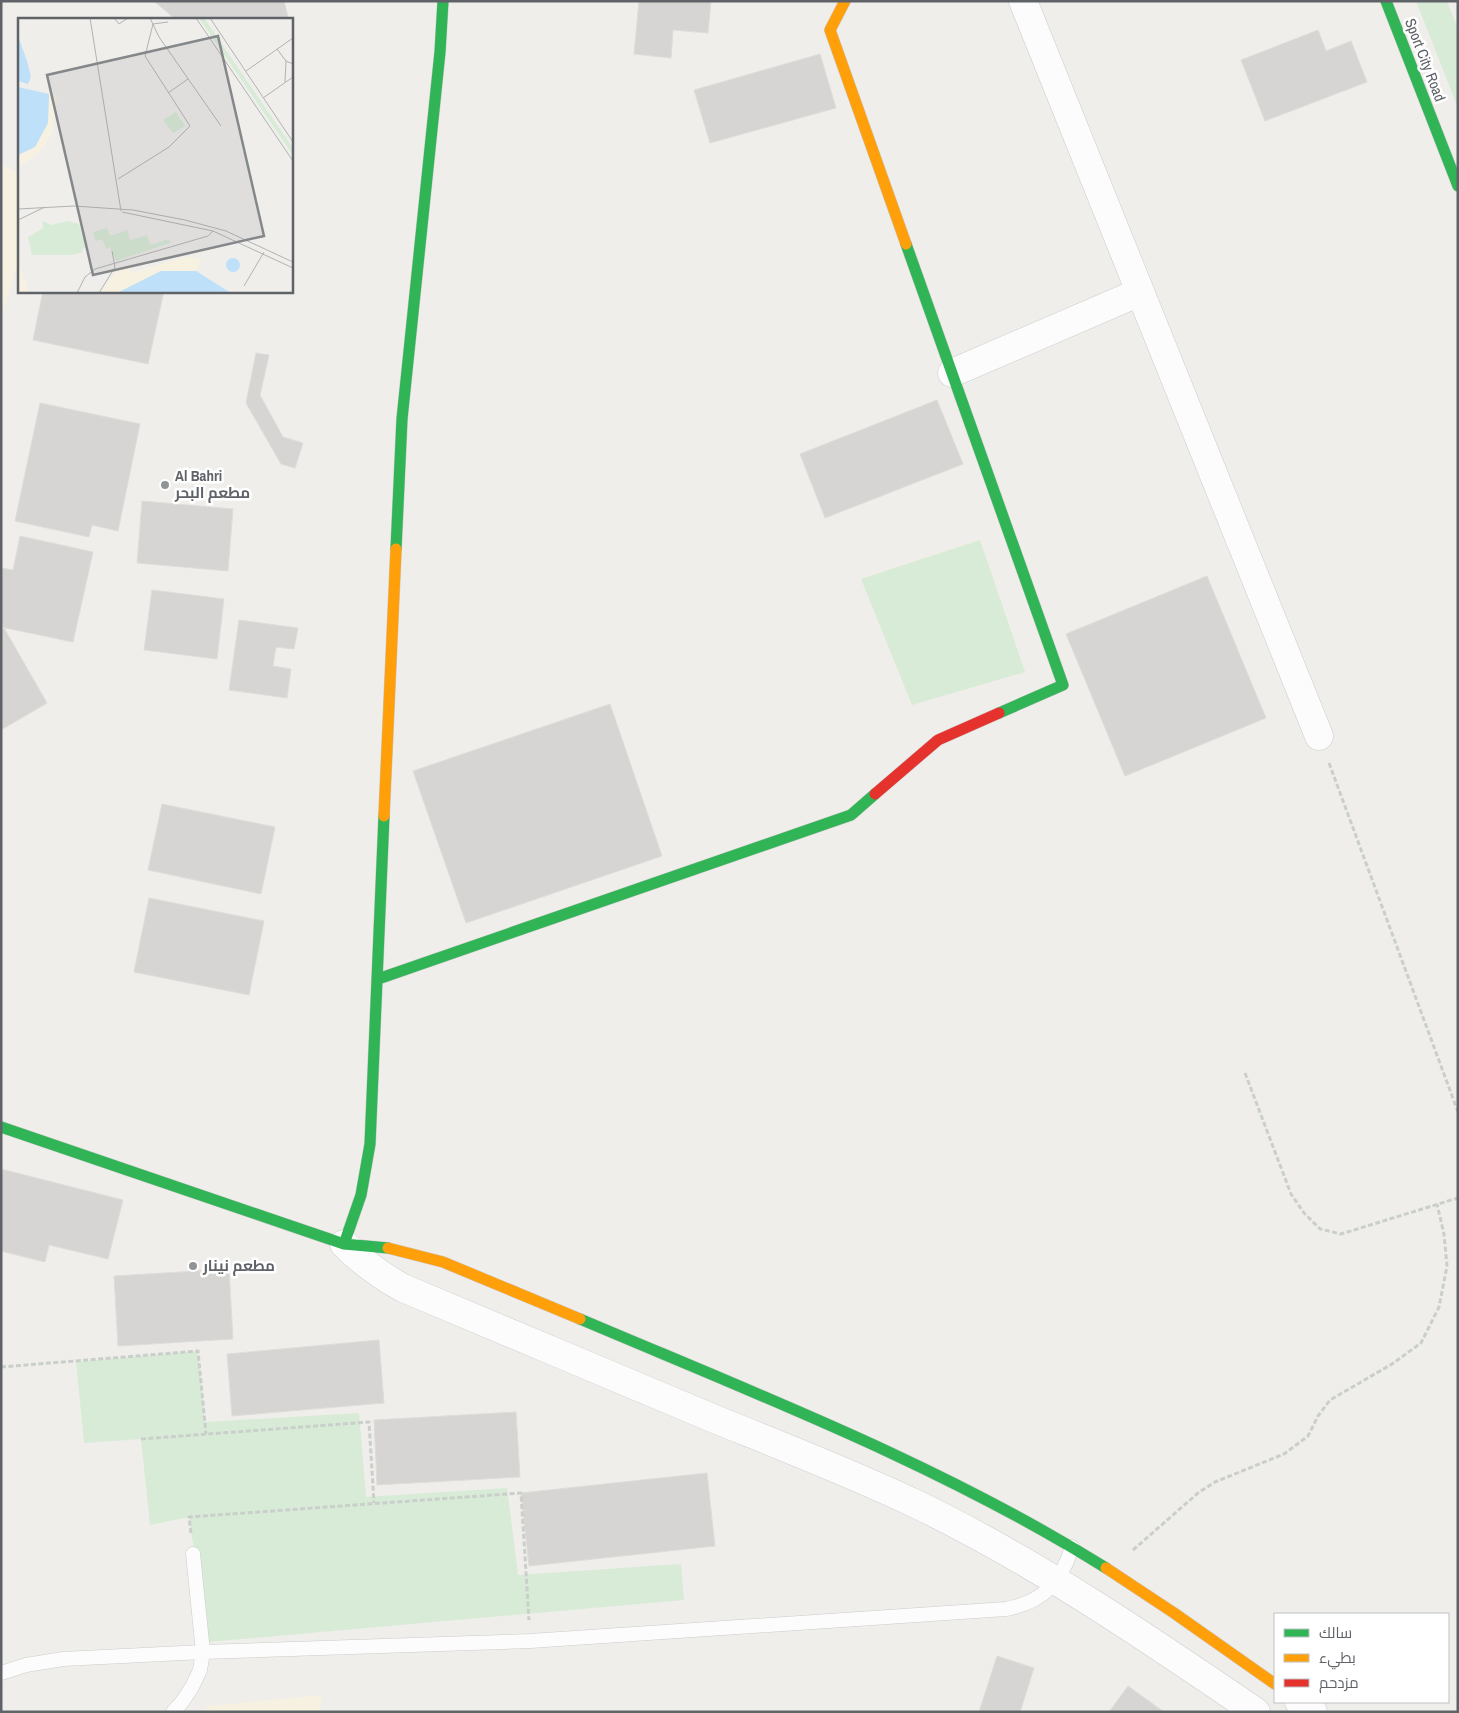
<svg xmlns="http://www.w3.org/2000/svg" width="1459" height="1713" font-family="'Archivo Narrow',Cairo,sans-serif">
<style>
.green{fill:#d8ebd6}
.sand{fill:#f6f1e1}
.building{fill:#d6d5d3;stroke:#deddd9}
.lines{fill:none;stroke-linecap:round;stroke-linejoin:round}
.lane-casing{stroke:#cbcccc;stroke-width:15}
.street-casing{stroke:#cbcccc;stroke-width:29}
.fast-casing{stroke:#cacacb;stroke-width:12}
.slow-casing{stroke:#cacacb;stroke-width:12}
.jam-casing{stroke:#cacacb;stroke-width:12}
.path{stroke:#cacfcc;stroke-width:3;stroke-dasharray:5 2.5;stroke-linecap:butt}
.lane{stroke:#fdfcfc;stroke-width:14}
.street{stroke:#fdfcfc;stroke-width:28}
.fast{stroke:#30b455;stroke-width:11}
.slow{stroke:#ff9f0a;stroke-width:11}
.jam{stroke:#e5322d;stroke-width:11}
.poi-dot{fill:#919496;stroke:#fff;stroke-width:2}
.labels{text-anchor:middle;stroke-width:5;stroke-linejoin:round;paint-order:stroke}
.street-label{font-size:15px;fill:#5f6368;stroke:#fff}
.poi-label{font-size:15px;font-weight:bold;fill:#5f6368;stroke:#fff;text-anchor:start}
.inset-road{fill:none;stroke:#b1b2b2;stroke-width:1}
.view{fill:#84888a;fill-opacity:0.15;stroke:#84888a;stroke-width:2.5}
.inset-edge{fill:none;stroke:#5f6368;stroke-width:2.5}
</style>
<rect width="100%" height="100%" fill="#efeeea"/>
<path class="green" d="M1416,1H1447L1458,29V108Z
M980,540L1025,672L912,705L861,579Z
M198,1351L205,1422L359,1413L366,1497L507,1488L518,1575L681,1564L684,1600L208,1642L189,1517L150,1525L141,1439L84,1443L76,1362Z"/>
<path class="sand" d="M1,164L19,173V259L1,319Z
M322,1695L320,1712H202L209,1706Z"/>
<path class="building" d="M154,1H284L288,17L286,19H175Z
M639,1H711L708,33L673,30L671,58L634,54Z
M1318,30L1326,51L1351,41L1367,82L1265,121L1241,60Z
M820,54L836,108L710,143L694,90Z
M43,291H164L148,364L33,340Z
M256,353L269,355L260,395L283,437L303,443L295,468L281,464L246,403Z
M937,400L963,464L825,518L800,454Z
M40,403L140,424L118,531L92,525L89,537L15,521Z
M142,501L233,509L228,571L137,563Z
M20,536L93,552L73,642L1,627V568L13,570Z
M1207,576L1266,718L1125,776L1066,634Z
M152,590L224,599L217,659L144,650Z
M239,620L298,628L294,649L276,647L273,666L291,669L287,698L229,690Z
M4,628L47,703L1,730V630Z
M610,704L662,856L466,923L413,771Z
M162,804L275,827L261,894L148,870Z
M149,898L264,921L249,995L134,972Z
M1,1169L123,1200L108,1259L49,1245L45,1262L1,1251Z
M229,1269L233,1339L118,1346L114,1276Z
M379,1340L384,1403L232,1416L227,1354Z
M516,1412L520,1477L377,1485L374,1420Z
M707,1473L715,1546L529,1566L521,1493Z
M997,1656L1034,1668L1020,1712H979Z
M1128,1686L1164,1712H1109Z"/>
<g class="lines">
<g class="lane-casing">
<path id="lane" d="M1,1673L26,1665L63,1659L203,1652L530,1641L1006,1609C1043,1602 1061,1583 1072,1547
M173,1712L182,1702L192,1687L200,1670L203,1652L193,1554"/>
</g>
<g class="street-casing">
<path id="street" d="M1023,1L1319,736
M952,373L1140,292
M344,1244C362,1262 381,1276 403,1288C508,1332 612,1376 717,1420C784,1447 851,1473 916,1504C1036,1562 1146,1637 1256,1712
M1299,1702L1313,1712"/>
</g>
<g class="fast-casing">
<path id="fast" d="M1386,1L1458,186
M906,244L1063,685L999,713
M396,549L402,419L440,52L443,1
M378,979L851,815L875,794
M1,1127L344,1244L388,1248
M344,1244L361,1195L370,1144L384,816
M580,1319C759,1395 941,1465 1106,1568"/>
</g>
<g class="slow-casing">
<path id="slow" d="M845,1L830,30L906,244
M384,816L396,549
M388,1248L443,1262L580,1319
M1106,1568L1174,1613L1275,1684"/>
</g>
<g class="jam-casing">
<path id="jam" d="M875,794L938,740L999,713"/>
</g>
<path class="path" d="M1329,763L1458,1112
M1245,1073L1291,1194L1304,1213L1320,1229L1341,1234L1458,1198
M1,1367L198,1351L206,1434
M141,1439L369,1422L374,1503
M191,1533L189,1517L521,1493L529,1620
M1133,1550L1198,1493L1215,1482L1284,1454L1308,1436L1318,1416L1330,1400L1392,1364L1421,1343L1439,1307L1447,1266L1444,1234L1437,1204"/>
<use href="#lane" class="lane"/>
<use href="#street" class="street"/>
<use href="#fast" class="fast"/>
<use href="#slow" class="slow"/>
<use href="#jam" class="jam"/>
</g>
<g class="poi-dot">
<circle cx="165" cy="485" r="5"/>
<circle cx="193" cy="1266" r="5"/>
</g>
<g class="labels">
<g class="street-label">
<text transform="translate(1425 60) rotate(69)" y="5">Sport City Road</text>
</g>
<g class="poi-label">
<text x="175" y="481">Al Bahri<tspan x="175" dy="17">مطعم البحر</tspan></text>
<text x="203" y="1271">مطعم نينار</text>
</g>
</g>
<g transform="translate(18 18)">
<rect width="275" height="275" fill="#efeeea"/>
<path d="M181,0H186L275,130V137ZM158,94L167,108L155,115L145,102ZM25,203L33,207L49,203L61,206L69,229L64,231L65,234L54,237H14L10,219L25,210ZM89,210L92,218L109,212L112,222L129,217L132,227L151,221L152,225L98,243L92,229L88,231L84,221L78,223L75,214Z" fill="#d8ebd6"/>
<path d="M31,76L39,78L35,114L22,134L0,150V137L17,129L30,105ZM169,238L184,242L178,253H143L99,275H82L100,251L112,246L114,255ZM0,245L7,261L11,275H0Z" fill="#f6f1e1"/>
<path d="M0,18L9,43L13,59L10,66L0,63ZM0,69L31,76L30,105L17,129L0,137ZM208 247a7 7 0 1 1 14 0a7 7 0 1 1-14 0ZM143,253H178L213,275H99Z" fill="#bfe0f9"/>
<path class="inset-road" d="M72,0L103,193M96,0L101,6L110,0M132,0L141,19L203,108M178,0L275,143M192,0L275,124M259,31L268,43L275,46M228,53L275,20M267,64L268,43M150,75L170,61M245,80L275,59M100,161L151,129L172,108L127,38L135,6L150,4M0,191L56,188L115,192L167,202L208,213L275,244M104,194L195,213L275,250M0,202L27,189M226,268L246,234M59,275L67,259L77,251L190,218L195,213M81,275L97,249L94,233"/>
<path class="view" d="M200,18L246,218L75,257L29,57Z"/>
<rect width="275" height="275" class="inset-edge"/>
</g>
<rect width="1459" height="1713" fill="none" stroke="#5f6368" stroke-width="5"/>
<rect x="1274" y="1613" width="175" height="90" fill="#ffffff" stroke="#bfc1c3"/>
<rect x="1284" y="1629" width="25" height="8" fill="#30b455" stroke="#bfc1c3"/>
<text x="1319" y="1638" font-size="15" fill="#5f6368">سالك</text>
<rect x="1284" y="1654" width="25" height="8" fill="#ff9f0a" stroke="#bfc1c3"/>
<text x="1319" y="1663" font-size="15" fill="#5f6368">بطيء</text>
<rect x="1284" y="1679" width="25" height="8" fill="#e5322d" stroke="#bfc1c3"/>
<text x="1319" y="1688" font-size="15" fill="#5f6368">مزدحم</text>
</svg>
